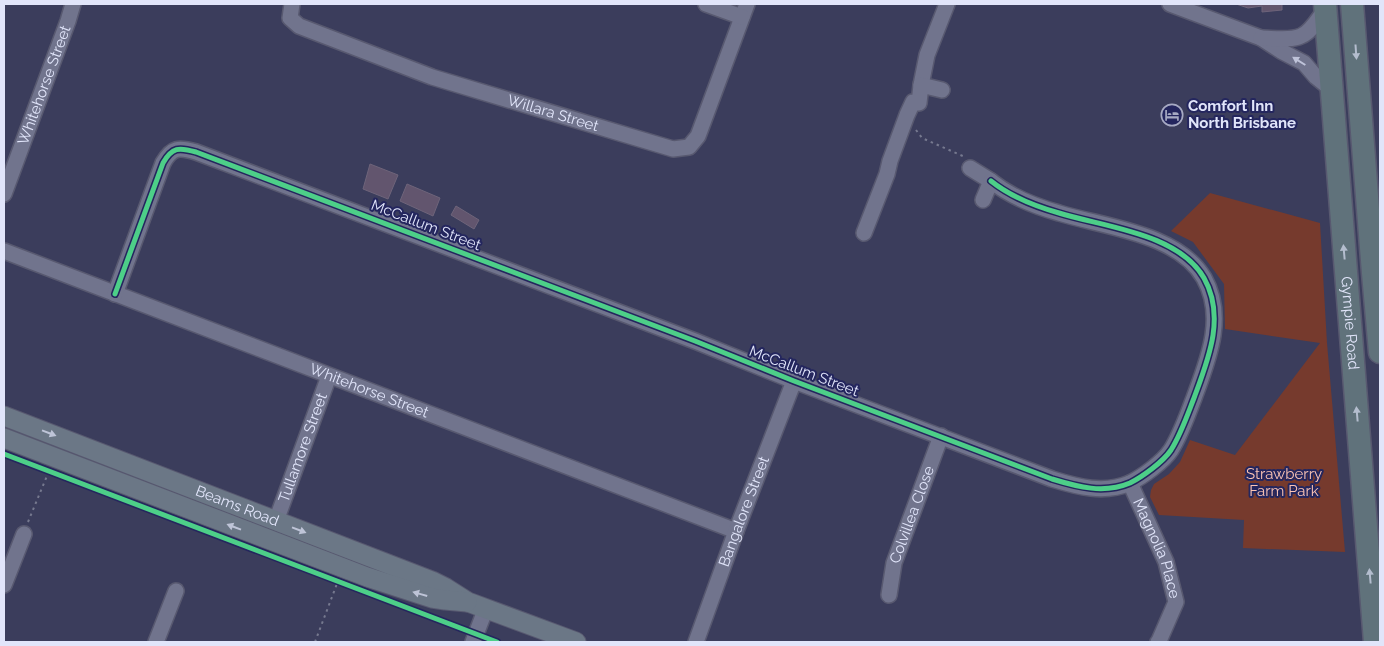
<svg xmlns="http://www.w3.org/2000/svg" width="1384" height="646" font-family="Raleway,sans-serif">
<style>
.green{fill:#763a2d}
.building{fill:#62556e;stroke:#6e647a}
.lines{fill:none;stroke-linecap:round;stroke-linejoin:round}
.minor-casing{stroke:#585970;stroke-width:18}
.major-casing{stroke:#585970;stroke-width:21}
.highway-casing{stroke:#585970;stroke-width:25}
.path{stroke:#76798f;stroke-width:2;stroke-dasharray:2.5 4;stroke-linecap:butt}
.minor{stroke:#71748d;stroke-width:15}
.major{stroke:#6b7786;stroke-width:19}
.highway{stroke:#60727b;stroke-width:22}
.cycleway-casing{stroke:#24265e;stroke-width:8}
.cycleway{stroke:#4dcf88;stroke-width:5}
.oneway{fill:#b4bdce}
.oneway2{fill:#bfc3d9}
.oneway3{fill:#bec4d7}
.labels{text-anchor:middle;stroke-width:4;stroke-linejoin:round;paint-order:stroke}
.street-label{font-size:15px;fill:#e1e5fa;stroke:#24265e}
.poi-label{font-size:15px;font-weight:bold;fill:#e1e5fa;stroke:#24265e;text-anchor:start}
.park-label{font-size:15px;fill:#fcc4b4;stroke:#24265e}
</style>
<rect width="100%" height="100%" fill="#3b3d5c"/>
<path class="green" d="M1210,193L1320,223L1327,343L1345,552L1243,548L1244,520L1159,515L1150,497L1151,490L1154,484L1169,474L1180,462L1190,440L1235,455L1320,343L1225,329L1224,284L1193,242L1171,231Z"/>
<path class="building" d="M1236,4H1282V10L1262,12V6L1248,8Z
M370,164L398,175L388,199L363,189Z
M407,184L440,198L433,216L400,201Z
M456,206L479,220L474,229L451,215Z"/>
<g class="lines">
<g class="minor-casing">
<g id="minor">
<path id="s1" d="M292,4L290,18L299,26L432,77L673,149L689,147L698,136L747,4"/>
<path d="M706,4L742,17"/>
<path d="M1170,4L1261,38L1281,51L1304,63L1316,77L1331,89"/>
<path d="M1261,38C1272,38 1291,41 1301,36C1311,32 1318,19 1325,10"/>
<path d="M921,85L927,55L947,4"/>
<path d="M970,168L991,181L983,200"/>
<path id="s2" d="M4,194L68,21L73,4"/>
<path d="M864,233L887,174L890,161L907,115L913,102L919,103L921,85L942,90"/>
<path id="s3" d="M4,251L736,531"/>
<path d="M115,294L163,163C172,147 179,147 196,152L695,341L794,381L1052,479C1078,487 1104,494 1130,483C1142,477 1163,462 1171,450C1181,434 1187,416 1194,398C1208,360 1226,317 1204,278C1178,233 1104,227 1059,213C1034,206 1011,197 991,181"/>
<path id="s4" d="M1130,483L1166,562L1176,602L1159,641L1158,642"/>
<path id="s5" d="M276,521L329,376"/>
<path d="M4,585L24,534"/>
<path id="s6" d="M889,595L894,563L941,436"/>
<path d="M156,642L176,591"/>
<path d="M473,642L486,608"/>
<path id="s7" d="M696,642L736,531L794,381"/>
</g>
</g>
<g class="major-casing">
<g id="major">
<path id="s8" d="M4,416L432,581L446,588L468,602L576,642"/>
<path d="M4,438L367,577L432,598L445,600L467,602"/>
</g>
</g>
<g class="highway-casing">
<g id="highway">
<path id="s9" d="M1325,4L1375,642"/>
<path d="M1352,4L1373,273L1380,352"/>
</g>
</g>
<path class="path" d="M916,130L922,138L965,157
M28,522L49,471
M315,642L338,581"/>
<use href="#minor" class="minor"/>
<use href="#major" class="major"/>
<use href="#highway" class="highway"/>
<g class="cycleway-casing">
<path id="cycleway" d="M115,294L163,163C172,147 179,147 196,152L695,341L794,381L1052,479C1078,487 1104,494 1130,483C1142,477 1163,462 1171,450C1181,434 1187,416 1194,398C1208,360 1226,317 1204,278C1178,233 1104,227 1059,213C1034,206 1011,197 991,181
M4,454L497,642"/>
</g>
<use href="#cycleway" class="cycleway"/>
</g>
<defs><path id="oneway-solid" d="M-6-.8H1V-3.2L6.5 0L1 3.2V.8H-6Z" transform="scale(1.25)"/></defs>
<g class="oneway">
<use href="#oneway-solid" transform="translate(1356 52) rotate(86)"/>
<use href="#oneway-solid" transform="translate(1344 252) rotate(-95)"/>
<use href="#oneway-solid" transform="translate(1357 414) rotate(-95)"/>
<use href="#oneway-solid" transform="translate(1370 576) rotate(-95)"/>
</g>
<use class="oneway2" href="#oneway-solid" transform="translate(1299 61) rotate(-148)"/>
<g class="oneway3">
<use href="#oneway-solid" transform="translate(49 433) rotate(21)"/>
<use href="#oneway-solid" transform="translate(234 527) rotate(-159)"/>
<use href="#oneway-solid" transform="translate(299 530) rotate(21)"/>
<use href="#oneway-solid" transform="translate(420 594) rotate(-164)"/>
</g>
<defs>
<g id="hotel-ring" transform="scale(1.125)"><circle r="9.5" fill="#24265e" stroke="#a7aac3" stroke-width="1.5"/><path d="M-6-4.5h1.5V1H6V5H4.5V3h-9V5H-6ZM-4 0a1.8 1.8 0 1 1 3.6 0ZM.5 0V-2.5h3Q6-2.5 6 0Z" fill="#a7aac3"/></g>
</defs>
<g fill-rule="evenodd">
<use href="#hotel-ring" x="1172" y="115"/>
</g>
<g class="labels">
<g class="street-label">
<text dy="5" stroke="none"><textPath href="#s2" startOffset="116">Whitehorse Street</textPath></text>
<text dy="5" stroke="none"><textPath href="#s1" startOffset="295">Willara Street</textPath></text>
<text transform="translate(426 225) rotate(21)" y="5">McCallum Street</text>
<text dy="5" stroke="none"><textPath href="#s9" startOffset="320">Gympie Road</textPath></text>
<text transform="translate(804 371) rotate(21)" y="5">McCallum Street</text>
<text dy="5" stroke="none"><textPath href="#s3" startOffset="391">Whitehorse Street</textPath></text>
<text dy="5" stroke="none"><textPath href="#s5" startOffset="78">Tullamore Street</textPath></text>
<text dy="5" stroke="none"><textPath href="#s8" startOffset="250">Beams Road</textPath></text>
<text dy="5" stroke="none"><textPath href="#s7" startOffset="139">Bangalore Street</textPath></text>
<text dy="5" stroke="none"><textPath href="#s6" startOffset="84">Colvillea Close</textPath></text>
<text dy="5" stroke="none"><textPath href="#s4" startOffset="71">Magnolia Place</textPath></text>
</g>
<g class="poi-label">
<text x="1188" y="111">Comfort Inn<tspan x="1188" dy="17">North Brisbane</tspan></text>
</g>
<g class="park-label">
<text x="1284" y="479">Strawberry<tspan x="1284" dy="17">Farm Park</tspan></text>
</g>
</g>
<rect width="1384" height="646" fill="none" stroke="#e1e5fa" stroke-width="10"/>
</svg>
